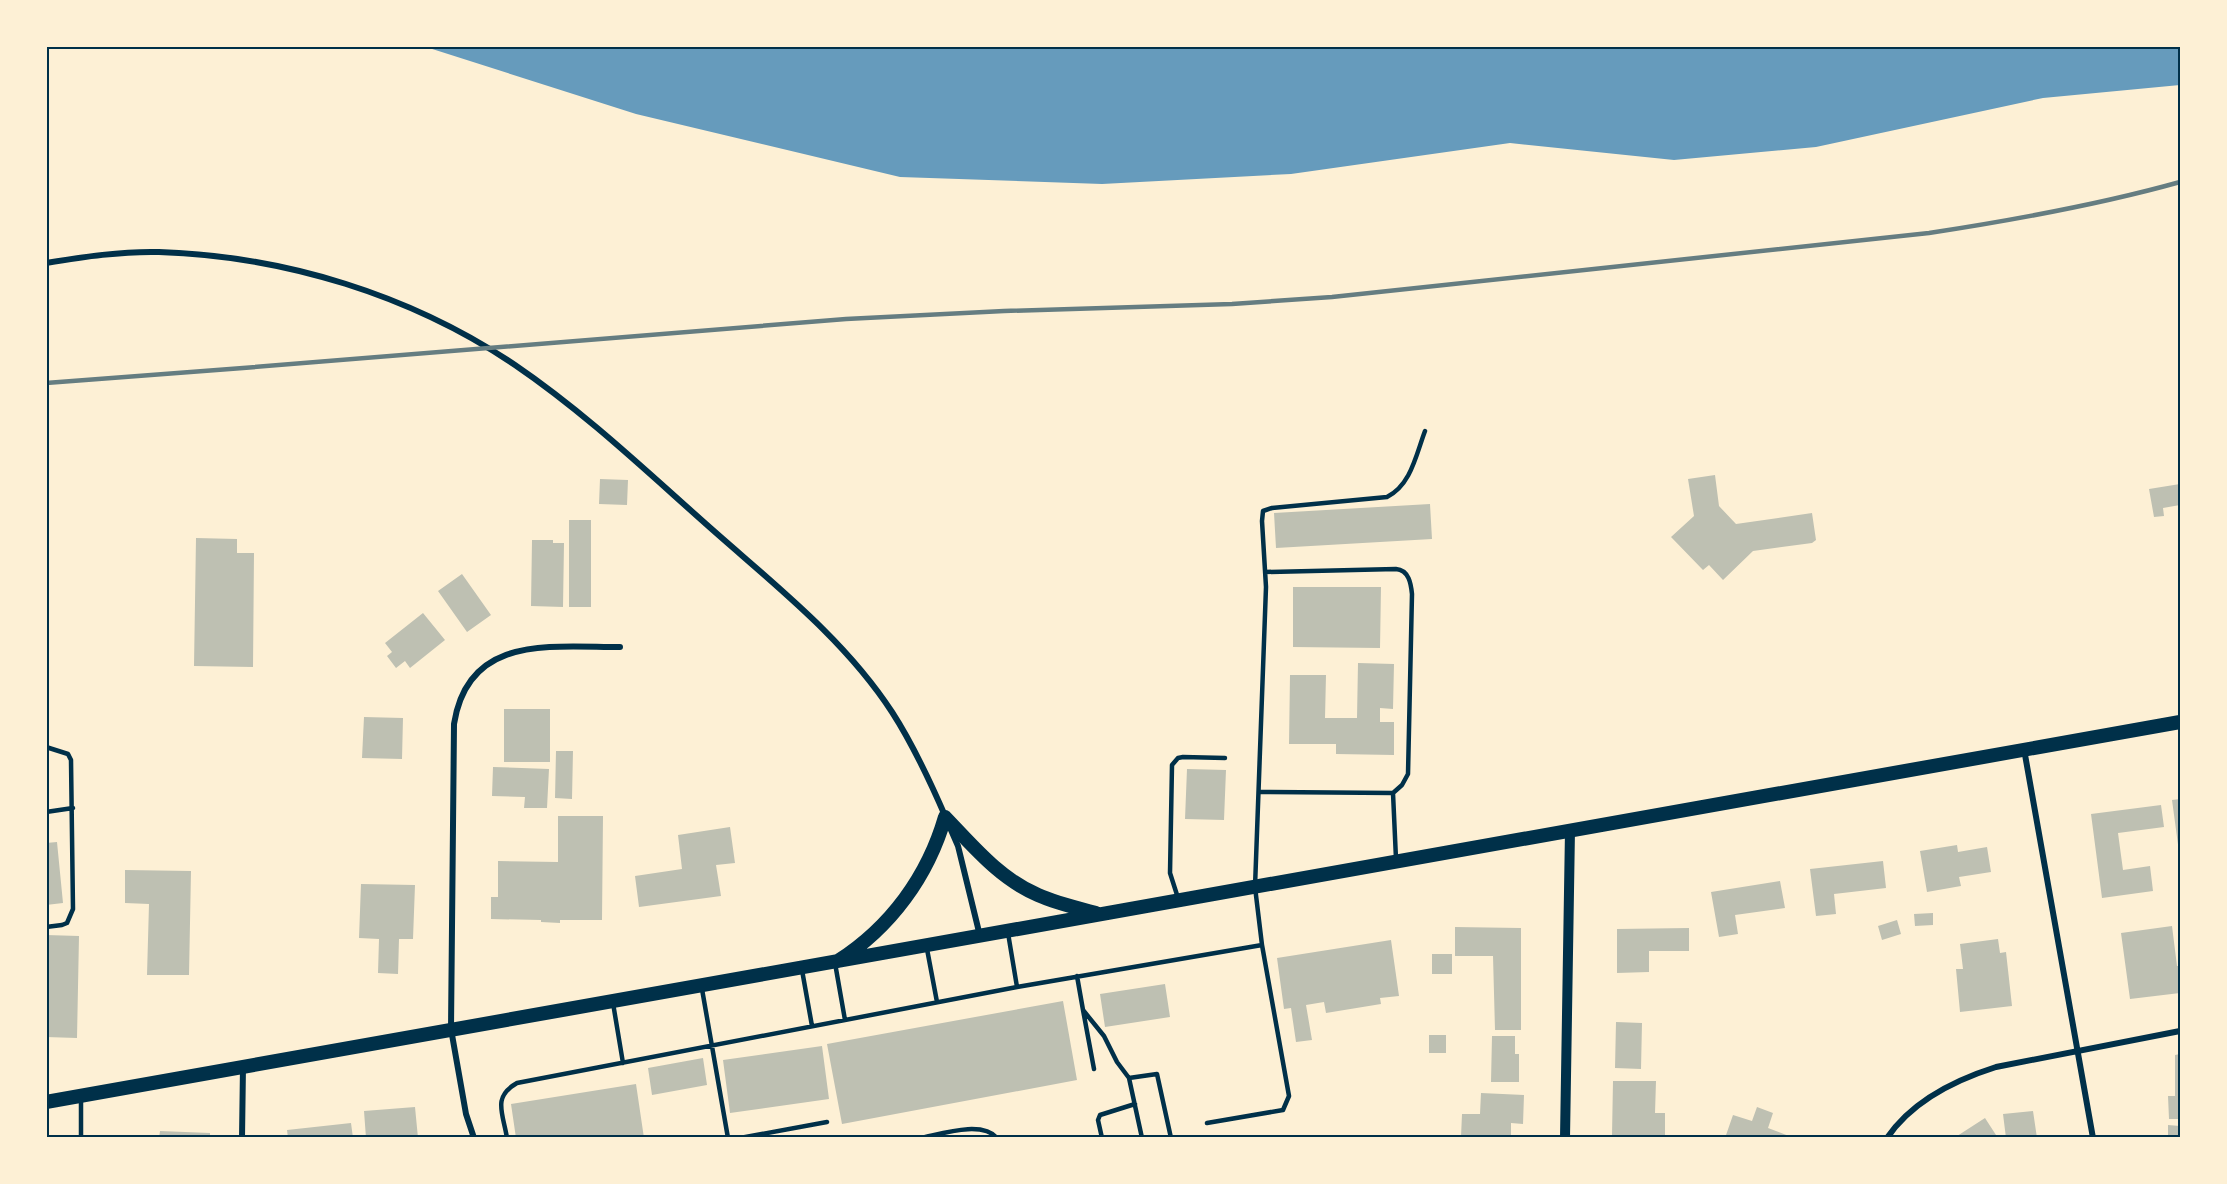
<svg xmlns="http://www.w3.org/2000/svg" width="2227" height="1184" font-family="Commissioner,sans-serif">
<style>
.water{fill:#669bbc}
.building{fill:#bec0b2}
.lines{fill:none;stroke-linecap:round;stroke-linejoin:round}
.service{stroke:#003049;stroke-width:4.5}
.minor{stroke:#003049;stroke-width:6}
.tertiary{stroke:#003049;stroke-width:10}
.primary{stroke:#003049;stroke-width:14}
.rail{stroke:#657d81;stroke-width:4.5}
.neatline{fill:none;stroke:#003049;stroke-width:2}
</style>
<rect width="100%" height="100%" fill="#fdf0d5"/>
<path class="water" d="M2180,46V85L2043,98L1816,147L1674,160L1510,143L1291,174L1102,184L900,177L636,114L426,47Z"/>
<path class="building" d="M1715,475L1719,506L1736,524L1812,513L1816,540L1812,543L1753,551L1723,580L1709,565L1703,570L1671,537L1694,516L1688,479Z
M600,479L628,480L627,505L599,504Z
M2180,484V505L2163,508L2164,516L2154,517L2149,489Z
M1430,504L1432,539L1276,548L1274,513Z
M569,520H591V607H569Z
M196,538L237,539V553H254L253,667L194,666Z
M532,540H553V543H564L563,607L531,606Z
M462,574L491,615L467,632L438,591Z
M1293,587H1381L1380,648L1293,647Z
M423,613L445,640L410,668L405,661L396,668L387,656L392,652L385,643Z
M1358,663L1394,664L1393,709L1380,708V722H1394V755L1336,754V744H1289L1290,675H1326L1325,718H1357Z
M504,709H550V762H504Z
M364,717L403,718L402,759L362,758Z
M556,751H573L572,799L555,798Z
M493,767L549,769L547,808H524L525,797L492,796Z
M1187,769L1226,770L1224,820L1185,819Z
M2180,799V852H2179L2172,800Z
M2161,805L2164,827L2118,833L2123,870L2150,866L2153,891L2102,898L2091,814Z
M558,816H603L602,920H560V923L541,922V920L491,919V897H498V861L558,862Z
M730,827L735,863L716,865L721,896L639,907L635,876L682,869L678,835Z
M57,842L63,903L46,905V843Z
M1957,845L1958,852L1987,847L1991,872L1959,877L1961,886L1927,892L1920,851Z
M1883,861L1886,888L1834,894L1836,914L1816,916L1810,869Z
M125,870L191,871L189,975H147L149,904L125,903Z
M1780,881L1785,908L1735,915L1738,934L1719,937L1711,892Z
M361,884L415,885L413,939H399L398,974L378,973L379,939L359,938Z
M1933,913V925L1915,926L1914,914Z
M1897,920L1901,934L1882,940L1878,926Z
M2172,926L2177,966H2180V993L2130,999L2121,933Z
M1455,927L1521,928V1030H1495L1493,956H1455Z
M1689,928V951H1649V972L1617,973V929Z
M46,935L79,936L77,1038L46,1037Z
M1998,939L2000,953L2006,952L2012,1006L1960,1012L1956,969H1963L1960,944Z
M1391,940L1399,996L1380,998L1381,1004L1326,1013L1324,1002L1306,1005L1312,1040L1296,1042L1291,1008L1284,1009L1277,958Z
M1432,954H1452V974H1432Z
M1165,984L1170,1017L1105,1027L1100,994Z
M1063,1001L1077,1080L842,1124L827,1044Z
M1616,1022L1642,1023L1641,1069L1615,1068Z
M1429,1035H1446V1053H1429Z
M1492,1036H1515V1054H1519V1082H1491Z
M822,1046L829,1099L730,1113L723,1060Z
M2180,1054V1119H2169L2168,1096H2175V1055Z
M703,1058L707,1085L652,1095L648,1068Z
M1613,1081H1656L1655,1113H1665V1135H1612Z
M636,1084L644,1138H516L511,1104Z
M1481,1093L1524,1095L1523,1124L1511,1123V1138L1461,1137L1462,1114H1480Z
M415,1107L418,1138H366L364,1111Z
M1757,1107L1773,1113L1768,1128L1794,1138H1725L1733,1115L1752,1121Z
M2033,1111L2037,1138H2006L2003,1114Z
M1985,1118L1996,1135L1993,1138H1954Z
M351,1123L353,1138H288L287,1130Z
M2168,1125L2180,1126V1138H2168Z
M160,1131L210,1133V1138H159Z"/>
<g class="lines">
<path class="service" d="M46,747L68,754L71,760L73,909L67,923L62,925L46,927
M1259,792L1393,793L1402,785L1408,774L1412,594C1411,584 1409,570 1396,569L1265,572
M1393,793L1396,859
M46,812L73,808
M1178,898L1170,873L1172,765L1178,758L1183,757L1225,758
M1008,933L1017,987
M927,949L937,1002
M835,963L845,1020
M802,970L812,1026
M1077,976L1083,1010L1104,1036L1117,1062L1129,1078L1142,1138
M702,989L728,1138
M613,1003L623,1063
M1083,1010L1094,1069
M1129,1078L1157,1074L1171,1138
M1207,1123L1283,1110L1289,1096L1262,945
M81,1138V1099
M507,1138C503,1113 492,1097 517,1083L1017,987L1262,945L1255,887L1266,587L1262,521L1263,511L1272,508L1387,497C1411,485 1416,455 1425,431
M740,1138L827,1122
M921,1138C941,1134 982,1120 997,1138
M1102,1138L1098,1120L1100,1115L1135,1104"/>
<path class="minor" d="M46,263C83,257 122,251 159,252C285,256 411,295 515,365C584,412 644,469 706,524C771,582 844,638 892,712C914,746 930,781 946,818
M2024,749L2093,1138
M951,830L958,846L980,936
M242,1138L243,1066
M474,1138L466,1114L451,1029L454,724C468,634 551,647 620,647
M1887,1138C1912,1101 1955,1080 1996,1067L2180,1031"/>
<path class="tertiary" d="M1565,1138L1570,830"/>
<path class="primary" d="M945,817C973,846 1000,879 1038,895C1056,903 1077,908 1096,913
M838,961C891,927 928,876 945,817
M46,1102L2180,722"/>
<path class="rail" d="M46,383L243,368L846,319L1004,311L1232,304L1332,297L1929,233C2014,220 2098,205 2180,182"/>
</g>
<rect width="2227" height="1184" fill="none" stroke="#fdf0d5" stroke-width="96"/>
<rect x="48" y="48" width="2131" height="1088" class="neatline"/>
</svg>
